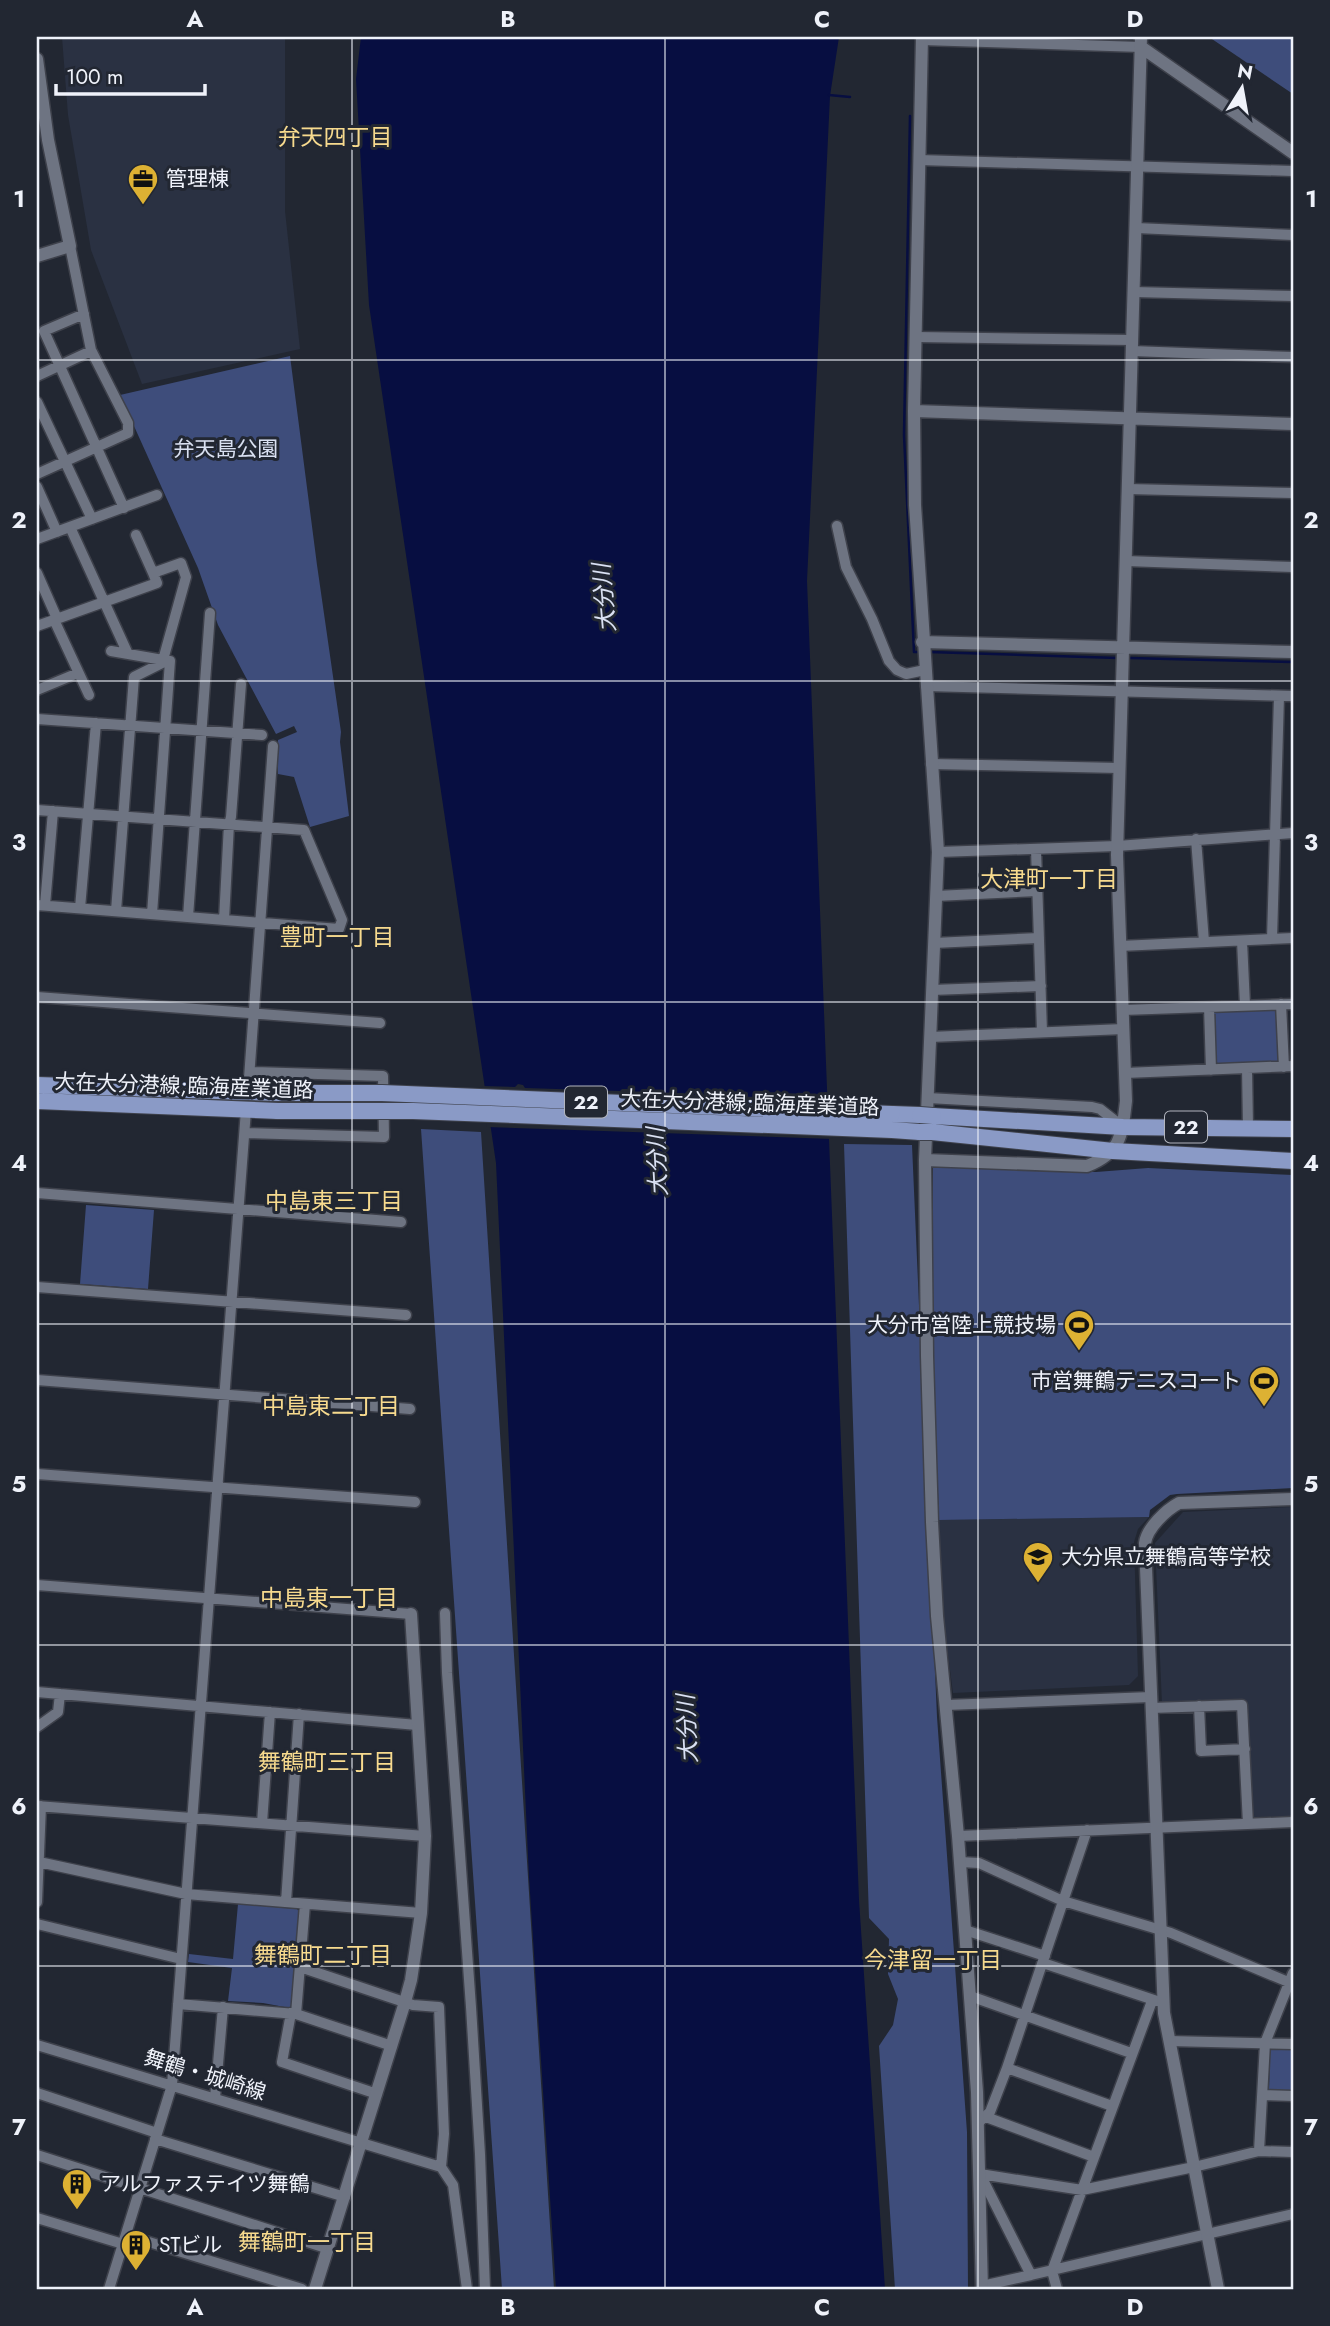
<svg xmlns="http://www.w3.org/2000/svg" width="1330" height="2326" font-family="Jost,'Noto Sans JP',sans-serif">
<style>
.built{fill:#2a3142}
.green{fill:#3e4d7b}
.water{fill:#070e41}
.pier{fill:#222732}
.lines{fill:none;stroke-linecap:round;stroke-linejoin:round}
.stream{stroke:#070e41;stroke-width:2.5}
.minor-casing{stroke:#3e414b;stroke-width:13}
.tertiary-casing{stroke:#3e414b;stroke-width:15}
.primary-casing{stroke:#3e414b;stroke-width:18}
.minor{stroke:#6e7482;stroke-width:10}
.tertiary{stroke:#6e7482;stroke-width:12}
.primary{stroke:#8a9ac6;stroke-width:16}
.primary-bridge-casing{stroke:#3e414b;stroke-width:18;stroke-linecap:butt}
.primary-bridge{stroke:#8a9ac6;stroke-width:16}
.grid{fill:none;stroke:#eff2fa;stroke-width:2;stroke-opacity:0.55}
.labels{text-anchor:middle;stroke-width:6;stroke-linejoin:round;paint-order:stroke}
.shield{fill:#222732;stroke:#b2b5be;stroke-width:2}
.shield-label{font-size:19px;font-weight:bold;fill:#eff2fa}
.poi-label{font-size:21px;fill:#eff2fa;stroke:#222732;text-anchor:start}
.park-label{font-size:21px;fill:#d9e0f1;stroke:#222732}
.street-label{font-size:21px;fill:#eff2fa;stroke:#222732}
.neighbourhood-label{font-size:23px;fill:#f7da8e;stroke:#222732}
.water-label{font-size:23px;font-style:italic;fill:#dae1f3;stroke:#222732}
.neatline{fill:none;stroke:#eff2fa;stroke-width:2.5}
.grid-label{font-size:23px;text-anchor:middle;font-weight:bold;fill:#eff2fa}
</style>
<rect width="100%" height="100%" fill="#222732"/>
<path class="built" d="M62,37H285V211L300,349L142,384L91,250L68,115Z
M1293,1507V1816L1254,1817L1250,1814L1246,1702L1162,1704L1155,1543L1183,1512Z
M1149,1517L1138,1529L1134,1542L1138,1676L1129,1685L953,1693L943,1616L939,1520Z"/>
<path class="green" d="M1209,37H1293V94Z
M290,356L317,565L341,732L340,742L349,816L310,827L294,777L278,774V740L297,732L294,726L276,734L218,625L198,568L120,395Z
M1274,1008L1278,1010L1279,1061L1276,1064L1219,1067L1216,1064L1213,1013L1216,1010Z
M421,1129L481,1132L554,2289H502Z
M844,1144L912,1145L937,1717L967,2132L968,2289H895L879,2046L893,2025L898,1999L888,1974L889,1939L869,1918Z
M938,1165L1096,1172L1148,1168L1293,1175V1488L1177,1494L1170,1495L1150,1510L1149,1517L939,1520L932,1331L933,1167Z
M86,1205L154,1210L148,1289L80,1284Z
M238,1904L297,1909L300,1913L292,2004L290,2008L263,2003L228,2001L232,1968L188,1962L189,1954L233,1959Z
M1273,2047H1293V2093L1272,2092L1269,2089L1270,2049Z"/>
<path class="water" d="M361,37H839L830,96L807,581L859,1900L885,2289H556L529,1877L496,1163L369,305L356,79Z"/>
<path class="pier" d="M518,1084L523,1085L525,1088L620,1091L622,1089H628L630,1092L684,1094L687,1091L693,1092L694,1095L789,1098L791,1096H798V1099L831,1100L833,1139L487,1127L481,1086L515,1087Z"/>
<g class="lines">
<path class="stream" d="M829,95L850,97
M910,116L904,435L914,652H919
M929,652L1118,658
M1129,658L1293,662"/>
<g class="minor-casing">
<path id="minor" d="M922,40L1141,47
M919,160L1293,171
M1136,228L1293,235
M1134,292L1293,296
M84,314L44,331L124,508
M916,337L1132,340
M1132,351L1293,357
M37,376L91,351
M37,402L92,519
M37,474L128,433V423L91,350L70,246
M37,487L57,532
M1128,489L1293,493
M837,526L846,567L872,619L889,661L897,670L906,674L925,670
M70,527L128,654
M136,535L153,573
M37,539L157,495
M1126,561L1293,567
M37,573L55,614L56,624L89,695
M37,626L157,583L153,573L181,563L186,577L163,660L170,661L152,914
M111,651L163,660L162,663L134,677L116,911
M926,686L1293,696
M37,690L78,673
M37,719L262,735
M931,764L1119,768
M37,810L304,830L342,920L339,929L37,905
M1196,839L1204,942
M1036,849L1042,1032
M938,852L1117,846L1293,833
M936,896L1037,891
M45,905L53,811
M80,908L96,723
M188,917L210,613
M224,920L229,824L231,817L241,684
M1272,939L1279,696
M1242,941L1245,1005
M934,943L1039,938
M1120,946L1293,938
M932,990L1041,986
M37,997L380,1023
M1281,1004L1284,1067
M1209,1007L1211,1070
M1123,1010L1293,1004
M930,1037L1124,1029
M1247,1068L1248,1127
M1125,1073L1293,1066
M248,1092L273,746
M928,1098L1092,1107L1100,1109L1123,1127
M245,1133L384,1137L383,1076L250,1072
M37,1193L401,1222
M37,1287L406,1315
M37,1380L410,1409
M37,1474L415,1502
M37,1585L411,1614
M445,1613L447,1673L471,2007L480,2154L485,2289
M37,1692L417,1725
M946,1705L1151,1697
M1199,1706L1201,1751L1245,1749
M1151,1708L1242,1705L1248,1824
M37,1727L58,1712L60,1694
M37,1806L425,1836
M262,1823L270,1712
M958,1836L1293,1822
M39,1862L186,1894L421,1913
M960,1862L979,1863L1063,1901L1171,1933L1293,1984
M37,1902L41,1806
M286,1902L299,1714
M37,1924L181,1959
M965,1930L1045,1956
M1043,1963L1157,2001
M300,1967L413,2005L439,2007L444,2134L441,2167
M970,1996L1131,2053
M178,2004L296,2014L392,2046
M291,2013L282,2062L377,2094
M296,2014L305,1904
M1169,2041L1293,2044
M37,2045L441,2167L453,2185L467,2289
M1007,2068L1112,2106
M37,2093L157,2133
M1263,2095L1293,2096
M215,2098L223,2007
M986,2117L1094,2157
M979,2122L990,2112L1007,2068L1087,1830
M155,2139L345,2197
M1259,2151L1265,2043L1293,1973
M37,2155L329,2249
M980,2174L1031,2275L1293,2214
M980,2174L1082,2190L1194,2167L1259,2151L1293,2152
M37,2218L123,2244
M126,2235L302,2289
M982,2286L1031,2275
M109,2289L172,2085L246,1110
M1057,2289L1052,2271L1152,2001"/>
</g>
<g class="tertiary-casing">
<path id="tertiary" d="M922,37L914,411L915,505L938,852L925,1160L927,1356L932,1522L937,1616L958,1836L977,2092L982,2289
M1141,47L1293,153
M37,59L48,140L70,246L37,256
M914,411L1293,424
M922,642L1293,652
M925,1160L1087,1166C1122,1152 1122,1134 1126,1101L1117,855L1141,37
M315,2289L405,2002L411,1980L421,1913L425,1836L411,1614
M1218,2289L1164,2013L1145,1543C1147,1528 1166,1510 1179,1503L1293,1499"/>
</g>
<g class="primary-casing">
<path id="primary" d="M37,1085L279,1093
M37,1101L278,1111
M892,1114L920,1115
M933,1116L1123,1127L1293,1129
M892,1130L920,1132
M932,1132L1113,1151L1293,1161"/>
</g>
<use href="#minor" class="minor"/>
<use href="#tertiary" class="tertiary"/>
<use href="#primary" class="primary"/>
<g class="primary-bridge-casing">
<path id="primary-bridge" d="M279,1093H382L892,1114
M278,1111H413L892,1130
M920,1115L933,1116
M920,1132H932"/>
</g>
<use href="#primary-bridge" class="primary-bridge"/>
</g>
<path class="grid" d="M352,37V2289M665,37V2289M978,37V2289M37,360H1293M37,681H1293M37,1002H1293M37,1324H1293M37,1645H1293M37,1966H1293"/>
<defs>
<g id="office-pin" transform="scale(1.575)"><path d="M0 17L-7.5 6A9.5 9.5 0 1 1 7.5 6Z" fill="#ddb133" stroke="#222732"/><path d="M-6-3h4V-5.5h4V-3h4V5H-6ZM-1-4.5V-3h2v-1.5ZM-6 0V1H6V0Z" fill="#111"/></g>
<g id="stadium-pin" transform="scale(1.575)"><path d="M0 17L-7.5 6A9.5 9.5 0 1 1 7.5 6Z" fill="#ddb133" stroke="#222732"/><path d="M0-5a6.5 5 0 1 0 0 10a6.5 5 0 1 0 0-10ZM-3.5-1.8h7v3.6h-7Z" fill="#111"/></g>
<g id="school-pin" transform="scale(1.575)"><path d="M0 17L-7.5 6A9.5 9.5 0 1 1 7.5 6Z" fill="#ddb133" stroke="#222732"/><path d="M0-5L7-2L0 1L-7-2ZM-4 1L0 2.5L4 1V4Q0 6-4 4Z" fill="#111"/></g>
<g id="building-pin" transform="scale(1.575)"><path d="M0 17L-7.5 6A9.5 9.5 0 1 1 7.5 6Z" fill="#ddb133" stroke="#222732"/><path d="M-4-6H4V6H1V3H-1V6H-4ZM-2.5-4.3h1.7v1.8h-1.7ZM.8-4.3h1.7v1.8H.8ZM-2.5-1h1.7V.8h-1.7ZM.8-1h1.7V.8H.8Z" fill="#111"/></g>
</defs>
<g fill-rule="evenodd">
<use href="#office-pin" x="143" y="179"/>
<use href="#stadium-pin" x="1079" y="1325"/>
<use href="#stadium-pin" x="1264" y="1381"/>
<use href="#school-pin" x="1038" y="1557"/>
<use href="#building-pin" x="77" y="2184"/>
<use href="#building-pin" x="136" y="2245"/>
</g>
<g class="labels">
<g class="shield">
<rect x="565" y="1086.5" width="42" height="31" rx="5"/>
<rect x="1165" y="1111.5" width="42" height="31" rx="5"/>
</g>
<g class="shield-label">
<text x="586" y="1109">22</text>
<text x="1186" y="1134">22</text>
</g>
<g class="poi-label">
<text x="166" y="186">管理棟</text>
<text x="1056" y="1332" text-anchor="end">大分市営陸上競技場</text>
<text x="1241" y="1388" text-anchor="end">市営舞鶴テニスコート</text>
<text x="1061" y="1564">大分県立舞鶴高等学校</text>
<text x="100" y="2191">アルファステイツ舞鶴</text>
<text x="159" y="2252">STビル</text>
</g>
<g class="park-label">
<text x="226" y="456">弁天島公園</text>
</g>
<g class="street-label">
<text transform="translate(184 1086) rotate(2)" y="7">大在大分港線;臨海産業道路</text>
<text transform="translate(750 1103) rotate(2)" y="7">大在大分港線;臨海産業道路</text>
<text transform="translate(205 2075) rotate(17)" y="7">舞鶴・城崎線</text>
</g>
<g class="neighbourhood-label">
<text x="335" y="145">弁天四丁目</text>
<text x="1049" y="887">大津町一丁目</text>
<text x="337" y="945">豊町一丁目</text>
<text x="334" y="1209">中島東三丁目</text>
<text x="331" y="1414">中島東二丁目</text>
<text x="329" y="1606">中島東一丁目</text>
<text x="327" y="1770">舞鶴町三丁目</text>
<text x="323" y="1963">舞鶴町二丁目</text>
<text x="933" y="1968">今津留一丁目</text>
<text x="307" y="2250">舞鶴町一丁目</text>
</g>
<g class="water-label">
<text transform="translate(604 598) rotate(-95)" y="8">大分川</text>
<text transform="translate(657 1162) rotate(-93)" y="8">大分川</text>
<text transform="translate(687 1729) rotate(-93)" y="8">大分川</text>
</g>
</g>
<rect width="1330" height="2326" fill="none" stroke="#222732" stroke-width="77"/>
<g transform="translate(1242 88) rotate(11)" stroke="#222732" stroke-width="5" paint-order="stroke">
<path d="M0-5L12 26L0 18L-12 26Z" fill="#eff2fa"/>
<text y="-10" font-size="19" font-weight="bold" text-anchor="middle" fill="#eff2fa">N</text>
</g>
<path d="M56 84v10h149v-10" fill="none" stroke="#eff2fa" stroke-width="3.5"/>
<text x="66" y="84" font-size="21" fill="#eff2fa" stroke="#222732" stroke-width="5" paint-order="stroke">100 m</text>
<rect x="38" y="38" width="1254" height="2250" class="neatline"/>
<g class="grid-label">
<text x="195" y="27">A</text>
<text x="508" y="27">B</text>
<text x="822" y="27">C</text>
<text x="1135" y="27">D</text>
<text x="19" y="207">1</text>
<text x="1311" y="207">1</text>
<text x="19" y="528">2</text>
<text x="1311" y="528">2</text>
<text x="19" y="850">3</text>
<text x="1311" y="850">3</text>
<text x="19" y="1171">4</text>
<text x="1311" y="1171">4</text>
<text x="19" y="1492">5</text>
<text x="1311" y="1492">5</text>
<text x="19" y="1814">6</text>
<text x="1311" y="1814">6</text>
<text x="19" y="2135">7</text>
<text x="1311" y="2135">7</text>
<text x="195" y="2315">A</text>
<text x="508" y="2315">B</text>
<text x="822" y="2315">C</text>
<text x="1135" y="2315">D</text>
</g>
</svg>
